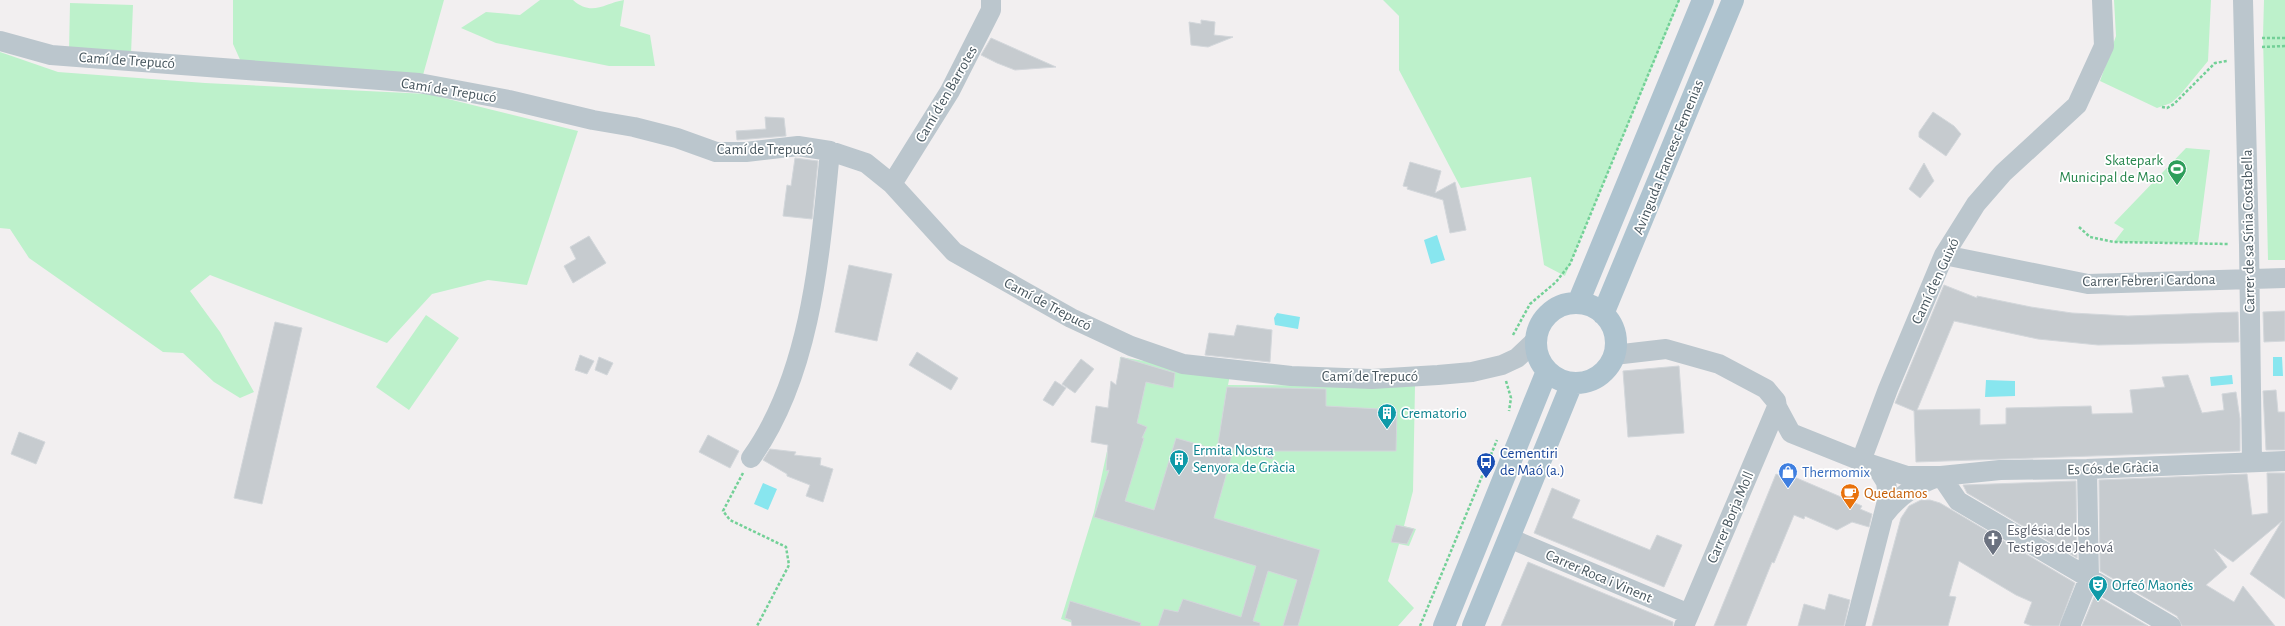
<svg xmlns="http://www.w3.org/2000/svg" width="2285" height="626" font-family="'Alegreya Sans',sans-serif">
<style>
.green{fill:#bdf1cb}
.water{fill:#88e6ef}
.building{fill:#c6cbcf;stroke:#d3d7db}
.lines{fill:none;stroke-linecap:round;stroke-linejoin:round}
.path{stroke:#73d097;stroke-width:2.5;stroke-dasharray:3 2;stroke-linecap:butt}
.minor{stroke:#bbc6cd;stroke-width:20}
.major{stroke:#aec3cf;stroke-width:22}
.labels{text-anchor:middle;stroke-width:3.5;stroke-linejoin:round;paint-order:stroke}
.street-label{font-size:15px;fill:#47565e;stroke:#fff}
.leisure-label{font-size:15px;fill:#27864d;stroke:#fff;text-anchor:end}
.culture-label{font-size:15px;fill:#0d838f;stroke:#fff;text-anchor:start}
.transit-label{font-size:15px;fill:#164399;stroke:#fff;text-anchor:start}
.shop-label{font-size:15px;fill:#366cbe;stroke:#fff;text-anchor:start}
.food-label{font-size:15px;fill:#c56008;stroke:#fff;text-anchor:start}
.worship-label{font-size:15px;fill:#5b616d;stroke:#fff;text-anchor:start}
</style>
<rect width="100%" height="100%" fill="#f2eff0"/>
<path class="green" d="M233,0H444L423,75L242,64L233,44Z
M540,0H573C592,17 605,3 624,0L620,26L650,35L655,66H609L496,43L461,28L486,12L520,15Z
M1383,0H1680L1565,276L1544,265L1531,177L1461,188L1399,70V16Z
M2114,0H2211L2208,61L2180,95L2171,103L2157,108L2100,81L2116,36Z
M2264,0H2285V260H2268L2263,36Z
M70,3L133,5L131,54L69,53Z
M0,52L58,72L205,83L428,94L578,131L527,285L488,280L432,294L387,343L210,275L190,291L220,332L254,392L240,398L214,382L183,353L163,352L29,258L10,229L0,228Z
M2186,148L2210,150L2198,243L2114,242L2124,229L2114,223Z
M426,315L459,338L409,410L376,387Z
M1120,357L1230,375L1228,385L1415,386L1413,491L1404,526L1416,529L1409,546L1399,544L1388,581L1414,608L1398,626H1082L1061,619L1094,512L1116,409Z"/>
<path class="water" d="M1437,235L1445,260L1431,264L1424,240Z
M1277,313L1300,317L1298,329L1275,325L1274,318Z
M2273,357H2282L2283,376H2273Z
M2232,375L2233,384L2211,386L2210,377Z
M1986,380L2015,381V396L1985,397Z
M763,483L777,489L768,510L754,504Z"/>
<path class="building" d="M1201,20L1215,22L1214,35L1233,37L1208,47L1191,45L1189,22L1201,24Z
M991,38L1056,67L1015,70L997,63L981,55Z
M1933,112L1954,126L1961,134L1946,156L1919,137V132Z
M765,117L784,118L786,136L737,140L736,131L766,129Z
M795,158L818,161L812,219L783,216L787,185L791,186Z
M1410,162L1441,171L1435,193L1455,182L1466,230L1450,233L1443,200L1407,189L1408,187L1403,186Z
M1924,163L1934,181L1920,198L1909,189Z
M589,236L606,263L573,283L564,266L576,259L570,247Z
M849,265L892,274L877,341L835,332Z
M1944,285L1977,298V296L2031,307L2072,313L2128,316L2238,312L2239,342L2098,345L2038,339L1954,321L1917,410L1980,409V425L2006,424V408L2091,406L2092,414L2133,413L2130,390L2165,387L2162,377L2188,375L2202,413L2224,410L2222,394L2236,392L2240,419V451L1916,462L1914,411L1895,403Z
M2285,311V341L2264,342L2263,312Z
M275,322L302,328L262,504L234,498Z
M1237,325L1272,330L1270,362L1205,355L1209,333L1234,336Z
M917,352L958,378L951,390L909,365Z
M580,355L594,361L587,374L575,370Z
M599,357L613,363L607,375L595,370Z
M1121,357L1175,373L1173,388L1146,382L1137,423L1147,427L1142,438H1144L1125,501L1154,510L1176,438L1217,450L1227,387L1326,389V406L1397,410L1396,451H1274L1272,459L1234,447L1214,518L1320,550L1298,626H1283L1297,580L1268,571L1253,621L1260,623V626H1158L1164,609L1178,612L1183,599L1241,617L1256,566L1094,517L1109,470L1106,471L1108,445L1091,442L1096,406L1108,408L1111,381L1116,385Z
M1081,359L1094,369L1075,393L1062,384Z
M1679,366L1684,433L1628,437L1623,371Z
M1055,381L1066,388L1053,406L1043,400Z
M2276,390L2278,412H2285V450H2266L2263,391Z
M19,432L45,442L36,464L11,454Z
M708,435L739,451L730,468L699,452Z
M770,449L796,452L794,455L821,458L820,465L833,469L823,502L806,496L810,485L787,476V474L763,460Z
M2267,473H2285V599L2250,574L2282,521L2233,562L2214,549L2227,567L2206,585L2234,602L2243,586L2275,626H2182L2177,616L2100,571L2099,480L2247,474L2252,515L2268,513Z
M1776,474L1791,480L1792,476L1862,506L1860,509L1872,514L1869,527L1852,522L1837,530L1805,516L1804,519L1794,515L1774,563L1772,562L1746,626H1714Z
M2076,481L2077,558L1967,493L1963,485Z
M1552,488L1580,500L1572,518L1650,550L1657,535L1682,545L1664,587L1534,533Z
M1921,500H1930L1940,503L2075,583L2059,626H2032L2024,623L2032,602L2016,595L1959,561L1949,596L1956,597L1948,626H1872L1901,518L1909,506Z
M1396,525L1414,529L1407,544L1391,542Z
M1528,562L1673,622V626H1501Z
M1829,594L1850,600L1844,626H1798L1804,604L1825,610Z
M2095,595L2100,598L2148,626H2082Z
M1070,601L1141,623L1140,626H1072L1071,620L1065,618Z"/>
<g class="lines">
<path class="path" d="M2262,38H2285
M2262,47L2285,46
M2162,107L2167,108L2174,104L2215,63L2227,61
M2079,227L2090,237L2114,242L2229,244
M1513,335L1530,304L1556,282L1570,264L1679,0
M1506,381L1511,398L1509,411
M743,473L723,511L730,520L786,547L789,565L757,626
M1420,626L1497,440"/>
<path class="minor" d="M2243,0L2249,245L2252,462
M0,41L51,55L419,83L509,100L593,120L634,127L677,138L716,152H746L798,146L830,151L866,163L892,184L954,252L1071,318L1131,346L1183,364L1291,376L1372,379L1438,375L1472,372L1502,365L1517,358L1536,340
M892,184L950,91L991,10V0
M1944,255L2088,284L2285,278
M1614,355L1666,349L1719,364L1766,389L1776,401L1777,407L1791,433L1861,461L1907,476H1941L2000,470L2087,469L2285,461
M751,458C812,373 820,252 830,151
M1861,461L1888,389L1944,255L1976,204L2003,173L2077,105L2104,46L2102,0
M1884,515C1899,495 1917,484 1941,476L1958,501L2171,626
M1509,538L1689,614
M1684,626L1777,407
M1855,626L1888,497L1886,482L1876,466
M2070,626L2089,578L2087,469"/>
<path class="major" d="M1578,303L1703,0
M1536 343a40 40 0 1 1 80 0a40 40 0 1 1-80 0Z
M1603,314L1733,0
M1444,626L1547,371
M1473,626L1572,383"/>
</g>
<defs>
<g id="stadium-pin" transform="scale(1)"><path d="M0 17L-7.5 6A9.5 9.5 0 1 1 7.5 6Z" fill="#2e9e5b" stroke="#fff"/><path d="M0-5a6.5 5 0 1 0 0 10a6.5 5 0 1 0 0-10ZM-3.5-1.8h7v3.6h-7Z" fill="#fff"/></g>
<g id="building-pin" transform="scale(1)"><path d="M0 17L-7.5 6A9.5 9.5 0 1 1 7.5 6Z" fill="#0f9aa8" stroke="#fff"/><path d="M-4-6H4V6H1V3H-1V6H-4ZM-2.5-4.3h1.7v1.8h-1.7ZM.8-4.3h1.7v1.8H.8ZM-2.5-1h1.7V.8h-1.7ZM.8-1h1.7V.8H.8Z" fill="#fff"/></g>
<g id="bus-pin" transform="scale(1)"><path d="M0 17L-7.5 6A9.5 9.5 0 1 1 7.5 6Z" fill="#1a4fb4" stroke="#fff"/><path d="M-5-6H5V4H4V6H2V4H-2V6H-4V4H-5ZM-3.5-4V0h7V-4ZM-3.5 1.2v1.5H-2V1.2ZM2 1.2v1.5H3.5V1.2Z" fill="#fff"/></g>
<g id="shop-pin" transform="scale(1)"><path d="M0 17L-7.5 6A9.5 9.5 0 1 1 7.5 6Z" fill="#3f7fe0" stroke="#fff"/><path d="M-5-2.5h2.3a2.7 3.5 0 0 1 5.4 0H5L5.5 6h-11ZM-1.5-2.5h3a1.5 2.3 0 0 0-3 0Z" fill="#fff"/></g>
<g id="cafe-pin" transform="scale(1)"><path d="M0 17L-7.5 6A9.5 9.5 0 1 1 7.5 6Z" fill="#e8710a" stroke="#fff"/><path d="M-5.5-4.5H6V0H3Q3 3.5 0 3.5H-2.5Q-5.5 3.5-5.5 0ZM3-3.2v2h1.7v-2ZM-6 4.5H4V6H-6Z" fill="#fff"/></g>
<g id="church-pin" transform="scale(1)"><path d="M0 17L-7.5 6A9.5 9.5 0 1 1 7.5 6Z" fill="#6b7280" stroke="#fff"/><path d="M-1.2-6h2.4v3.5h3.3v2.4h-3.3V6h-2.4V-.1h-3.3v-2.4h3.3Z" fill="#fff"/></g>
<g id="theatre-pin" transform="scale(1)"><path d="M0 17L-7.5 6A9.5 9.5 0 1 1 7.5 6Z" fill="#0f9aa8" stroke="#fff"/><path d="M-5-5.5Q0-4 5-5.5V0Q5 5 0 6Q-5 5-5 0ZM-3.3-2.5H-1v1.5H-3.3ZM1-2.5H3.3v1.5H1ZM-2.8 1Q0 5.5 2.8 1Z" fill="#fff"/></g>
</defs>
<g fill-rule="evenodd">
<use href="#stadium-pin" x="2177" y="169"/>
<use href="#building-pin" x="1387" y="413"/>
<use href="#building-pin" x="1179" y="459"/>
<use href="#bus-pin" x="1486" y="462"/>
<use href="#shop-pin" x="1788" y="472"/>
<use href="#cafe-pin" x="1850" y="493"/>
<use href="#church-pin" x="1993" y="539"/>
<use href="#theatre-pin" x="2098" y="585"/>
</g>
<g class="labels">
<g class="street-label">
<text transform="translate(127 60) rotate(4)" y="5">Camí de Trepucó</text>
<text transform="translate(449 90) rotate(9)" y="5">Camí de Trepucó</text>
<text transform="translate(946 94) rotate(-60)" y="5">Camí d'en Barrotes</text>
<text x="765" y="154">Camí de Trepucó</text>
<text transform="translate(1668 157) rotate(-68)" y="5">Avinguda Francesc Femenias</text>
<text transform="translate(2248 231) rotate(-91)" y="5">Carrer de sa Sínia Costabella</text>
<text transform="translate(2149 280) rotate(-1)" y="5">Carrer Febrer i Cardona</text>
<text transform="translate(1935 281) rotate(-65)" y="5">Camí d'en Guixó</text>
<text transform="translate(1048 304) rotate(28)" y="5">Camí de Trepucó</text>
<text x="1370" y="381">Camí de Trepucó</text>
<text transform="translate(2113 468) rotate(-2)" y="5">Es Cós de Gràcia</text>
<text transform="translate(1730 517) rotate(-67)" y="5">Carrer Borja Moll</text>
<text transform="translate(1599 576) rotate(23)" y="5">Carrer Roca i Vinent</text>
</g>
<g class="leisure-label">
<text x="2163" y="165">Skatepark<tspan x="2163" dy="17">Municipal de Mao</tspan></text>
</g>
<g class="culture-label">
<text x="1401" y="418">Crematorio</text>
<text x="1193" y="455">Ermita Nostra<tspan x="1193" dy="17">Senyora de Gràcia</tspan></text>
<text x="2112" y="590">Orfeó Maonès</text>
</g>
<g class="transit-label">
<text x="1500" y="458">Cementiri<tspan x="1500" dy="17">de Maó (a.)</tspan></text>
</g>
<g class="shop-label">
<text x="1802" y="477">Thermomix</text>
</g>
<g class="food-label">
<text x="1864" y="498">Quedamos</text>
</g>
<g class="worship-label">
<text x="2007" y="535">Església de los<tspan x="2007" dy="17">Testigos de Jehová</tspan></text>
</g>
</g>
</svg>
